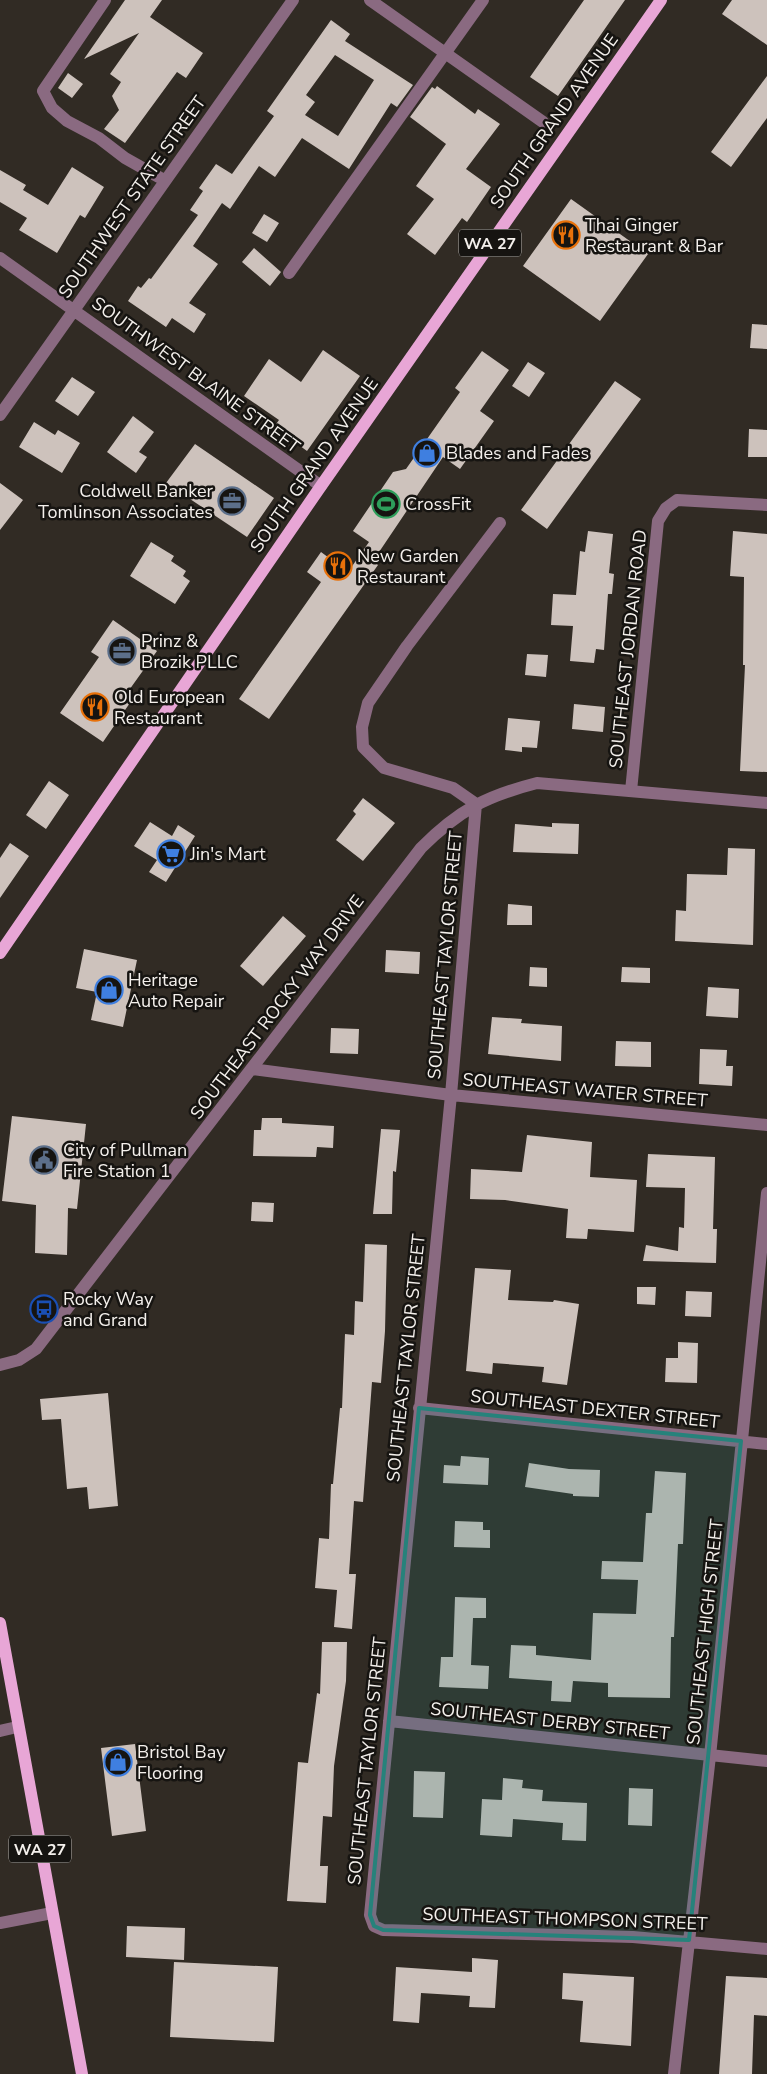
<svg xmlns="http://www.w3.org/2000/svg" width="767" height="2074" font-family="'Nunito Sans',sans-serif">
<style>
.building{fill:#cdc2bc;fill-rule:evenodd}
.lines{fill:none;stroke-linecap:round;stroke-linejoin:round}
.minor{stroke:#8a6a81;stroke-width:12}
.major{stroke:#e8a6d6;stroke-width:12}
.marked{fill:#26827b;fill-opacity:0.2;stroke:#26827b;stroke-width:4;stroke-linejoin:round}
.labels{text-anchor:middle;stroke-width:5;stroke-linejoin:round;paint-order:stroke}
.shield{fill:#161411;stroke:#b1aeaa;stroke-width:1}
.shield-label{font-size:16px;font-weight:bold;fill:#f4f0ec}
.street-label{font-size:18px;fill:#f4f0ec;stroke:#161411}
.poi-label{font-size:18px;fill:#f4f0ec;stroke:#161411;text-anchor:start}
</style>
<rect width="100%" height="100%" fill="#312b24"/>
<path class="building" d="M125,0H162L150,17L203,53L186,78L177,72L125,143L104,129L119,110L112,96L121,82L110,74L139,33L84,59Z
M584,0H625L558,96L530,77Z
M732,0H767V45L722,14Z
M331,20L350,34L345,41L413,85L397,107L391,103L349,169L302,138L275,177L259,166L230,209L222,203L193,246L218,264L189,303L206,314L194,333L172,318L166,327L128,301L138,286L141,288L149,278L151,279L198,215L190,210L203,191L199,188L216,164L232,174L274,116L267,111ZM335,55L374,80L338,136L305,115L315,102L306,95Z
M68,73L83,84L72,98L58,88Z
M767,76V118L731,167L711,152Z
M437,86L475,114L478,109L500,124L466,169L491,187L467,222L462,218L435,255L407,234L434,199L416,186L446,144L410,117L432,87L435,89Z
M72,167L104,187L85,218L80,215L57,253L19,230L27,218L0,202V170L26,185L23,190L48,205Z
M571,199L648,254L600,321L523,266Z
M264,214L279,223L267,242L252,233Z
M254,248L281,272L270,286L242,262Z
M752,324L767,325V349L750,348Z
M323,350L360,376L307,451L274,427L279,420L244,396L269,359L301,382Z
M482,351L509,370L480,411L494,421L460,469L443,457L373,561L378,565L269,719L239,699L321,582L307,572L321,552L348,572L369,542L353,531L393,472L406,469L460,392L455,388Z
M528,362L545,373L529,397L512,386Z
M72,377L95,392L78,416L55,401Z
M615,381L641,399L547,529L521,510Z
M133,416L154,432L139,452L147,457L136,473L107,452Z
M34,422L55,435L58,430L80,443L62,473L19,447Z
M749,429L767,430V457H748Z
M195,444L274,498L247,537L166,483Z
M0,483L23,500L0,530Z
M588,531L613,534L609,573L614,574L612,594H608L604,650L596,649L594,663L570,661L573,626L551,625L553,594L576,595L580,551L585,552Z
M733,531L767,534V772L740,771L745,665H743L744,577L730,576Z
M151,542L174,556L171,561L186,571L183,576L190,581L175,604L130,576Z
M113,620L157,651L127,693L134,697L103,742L60,713L99,657L91,652Z
M527,654L548,655L546,677L525,675Z
M574,704L605,707L603,732L572,729Z
M508,718L540,721L537,748L522,747V752L505,750Z
M49,781L69,795L46,829L26,815Z
M363,798L395,823L363,861L336,840L356,814L353,811Z
M150,822L172,836L178,825L195,836L166,882L149,872L157,860L134,846Z
M552,823L579,824L578,854L513,852L515,824L552,827Z
M10,843L29,856L0,898V858Z
M728,848L755,849L753,945L675,941L676,910L686,911L687,874L727,875Z
M508,904L532,906V925H507Z
M283,916L306,936L263,986L240,966Z
M84,949L137,960L123,1027L91,1020L97,992L76,988Z
M386,950L420,952L419,974L385,972Z
M530,967L547,968V987L529,986Z
M622,967L650,968V983L621,982Z
M708,987L739,989L738,1018L706,1016Z
M492,1017L522,1019L521,1023L562,1026L561,1061L488,1054Z
M331,1028L359,1029L358,1054L330,1053Z
M616,1041L651,1042V1067L615,1066Z
M700,1049L727,1050L726,1066H733L732,1086L699,1084Z
M12,1116L86,1124L77,1209L68,1208L67,1255L35,1253L36,1205L2,1201Z
M262,1118H282V1123L334,1126L333,1148L317,1147L316,1157L253,1156L254,1130H261Z
M381,1129L400,1130L396,1172L393,1171L392,1214H373Z
M527,1135L592,1142L590,1177L637,1180L634,1232L588,1229L587,1239L566,1238L568,1209L505,1200L470,1199L471,1169L522,1172Z
M648,1154L715,1157L713,1229H717L716,1263L643,1261L646,1245L678,1251L679,1227L684,1228L685,1188L646,1187Z
M252,1202L274,1203L273,1222L251,1221Z
M365,1244L387,1245L385,1331L381,1383L372,1382L363,1502L354,1501L349,1574H356L352,1629L334,1627L337,1590L315,1588L319,1538L329,1539L331,1484H333L340,1408H342L345,1334L354,1335L355,1301L363,1302Z
M475,1268L511,1270L508,1300L553,1302L554,1300L579,1304L567,1385L542,1382L544,1367L493,1363L492,1374L466,1371Z
M637,1287H656L655,1305L637,1304Z
M686,1291L712,1292L711,1317L685,1316Z
M678,1342L698,1343L697,1383L665,1382L666,1358H678Z
M108,1393L118,1506L89,1509L87,1487L67,1489L61,1419L42,1420L40,1399Z
M461,1456L489,1458L488,1485L443,1483L444,1465L460,1466Z
M529,1463L569,1469L600,1470L599,1497L573,1496V1494L525,1487Z
M655,1471L686,1473L683,1544H678L674,1637H671L670,1698L608,1697V1683L573,1681L571,1702L551,1701L552,1681L509,1678L511,1645L536,1646V1655L591,1660L593,1613L636,1614L638,1580L601,1579L602,1561L643,1562L646,1513H652Z
M455,1521L483,1522V1530H490V1548L454,1547Z
M455,1597L486,1598V1618H473L471,1665L489,1666L488,1689L439,1687L441,1657H453Z
M322,1642H347L346,1681L334,1766L332,1817L323,1816L320,1866H328L326,1903L287,1901L298,1762L308,1763L317,1693L320,1694Z
M135,1744L146,1831L112,1836L101,1748Z
M414,1771L445,1772L443,1818L413,1817Z
M503,1778L523,1780L522,1788L543,1790L542,1801L587,1803L586,1841L562,1840L563,1823L513,1819L512,1837L480,1835L482,1799L502,1800Z
M629,1788L653,1789L652,1826L628,1825Z
M127,1926L185,1928L184,1960L126,1957Z
M472,1958L498,1960L495,2008L469,2007L470,1996L421,1993L419,2023L393,2021L396,1967L472,1972Z
M174,1962L278,1967L274,2042L170,2037Z
M563,1973L634,1977L631,2046L580,2042L583,2001L562,1999Z
M726,1976L767,1978V2016L754,2015L752,2074H719Z"/>
<g class="lines">
<path class="minor" d="M105,0L43,91L52,108L67,121L99,138L125,158L164,180
M370,0L543,122
M0,258L321,486
M289,273L483,0
M0,415L293,0
M500,523L407,646L368,703L362,727L363,747L384,768L453,788L476,804L451,1095L370,1915L374,1926L383,1930L633,1937L767,1949
M631,791L658,521L666,508L677,500L767,505
M252,1069L451,1095L767,1125
M0,1365L19,1360L36,1349L421,848C459,810 486,796 537,783L767,803
M419,1408L767,1444
M389,1721L767,1761
M0,1731L17,1727
M0,1923L52,1913
M674,2074L710,1756L767,1193"/>
<path class="major" d="M0,953L321,486L661,0
M0,1623L82,2074"/>
</g>
<path class="marked" d="M419,1408L741,1441L689,1940L383,1930L374,1926L370,1915Z"/>
<defs>
<g id="restaurant-ring" transform="scale(1.4375)"><circle r="9.5" fill="#161411" stroke="#e8710a" stroke-width="1.5"/><path d="M-5-6h1v4h1v-4h1v4h1v-4h1v5L-1.5 .5V6h-2V.5L-5-1ZM5-6V6H3V1.5H1.5Q1.5-4 5-6Z" fill="#e8710a"/></g>
<g id="shop-ring" transform="scale(1.4375)"><circle r="9.5" fill="#161411" stroke="#3f7fe0" stroke-width="1.5"/><path d="M-5-2.5h2.3a2.7 3.5 0 0 1 5.4 0H5L5.5 6h-11ZM-1.5-2.5h3a1.5 2.3 0 0 0-3 0Z" fill="#3f7fe0"/></g>
<g id="office-ring" transform="scale(1.4375)"><circle r="9.5" fill="#161411" stroke="#5c6f8a" stroke-width="1.5"/><path d="M-6-3h4V-5.5h4V-3h4V5H-6ZM-1-4.5V-3h2v-1.5ZM-6 0V1H6V0Z" fill="#5c6f8a"/></g>
<g id="stadium-ring" transform="scale(1.4375)"><circle r="9.5" fill="#161411" stroke="#2e9e5b" stroke-width="1.5"/><path d="M0-5a6.5 5 0 1 0 0 10a6.5 5 0 1 0 0-10ZM-3.5-1.8h7v3.6h-7Z" fill="#2e9e5b"/></g>
<g id="supermarket-ring" transform="scale(1.4375)"><circle r="9.5" fill="#161411" stroke="#3f7fe0" stroke-width="1.5"/><path d="M-6-5.5h2.5l.6 2H6L4.5 2H-2.5L-4.4-4H-6ZM-1.5 3.2a1.3 1.3 0 1 0 .1 0ZM3 3.2a1.3 1.3 0 1 0 .1 0Z" fill="#3f7fe0"/></g>
<g id="civic-ring" transform="scale(1.4375)"><circle r="9.5" fill="#161411" stroke="#5c6f8a" stroke-width="1.5"/><path d="M-.6-6.5H3V-4.5H.6V-3L4-1V1h2V6H-6V1h2V-1L-.6-3ZM-1.2 2.5V6h2.4V2.5Z" fill="#5c6f8a"/></g>
<g id="bus-ring" transform="scale(1.4375)"><circle r="9.5" fill="#161411" stroke="#1a4fb4" stroke-width="1.5"/><path d="M-5-6H5V4H4V6H2V4H-2V6H-4V4H-5ZM-3.5-4V0h7V-4ZM-3.5 1.2v1.5H-2V1.2ZM2 1.2v1.5H3.5V1.2Z" fill="#1a4fb4"/></g>
</defs>
<g fill-rule="evenodd">
<use href="#restaurant-ring" x="566" y="235"/>
<use href="#shop-ring" x="427" y="453"/>
<use href="#office-ring" x="232" y="501"/>
<use href="#stadium-ring" x="386" y="504"/>
<use href="#restaurant-ring" x="338" y="566"/>
<use href="#office-ring" x="122" y="651"/>
<use href="#restaurant-ring" x="95" y="707"/>
<use href="#supermarket-ring" x="171" y="854"/>
<use href="#shop-ring" x="109" y="990"/>
<use href="#civic-ring" x="44" y="1160"/>
<use href="#bus-ring" x="44" y="1309"/>
<use href="#shop-ring" x="118" y="1762"/>
</g>
<g class="labels">
<g class="shield">
<rect x="459" y="229.5" width="62" height="27" rx="4"/>
<rect x="9" y="1835.5" width="62" height="27" rx="4"/>
</g>
<g class="shield-label">
<text x="490" y="249">WA 27</text>
<text x="40" y="1855">WA 27</text>
</g>
<g class="street-label">
<text transform="translate(554 121) rotate(-55)" y="6">SOUTH GRAND AVENUE</text>
<text transform="translate(132 197) rotate(-55)" y="6">SOUTHWEST STATE STREET</text>
<text transform="translate(196 375) rotate(36)" y="6">SOUTHWEST BLAINE STREET</text>
<text transform="translate(314 465) rotate(-55)" y="6">SOUTH GRAND AVENUE</text>
<text transform="translate(628 649) rotate(-84)" y="6">SOUTHEAST JORDAN ROAD</text>
<text transform="translate(445 955) rotate(-85)" y="6">SOUTHEAST TAYLOR STREET</text>
<text transform="translate(277 1007) rotate(-53)" y="6">SOUTHEAST ROCKY WAY DRIVE</text>
<text transform="translate(585 1090) rotate(5)" y="6">SOUTHEAST WATER STREET</text>
<text transform="translate(406 1358) rotate(-84)" y="6">SOUTHEAST TAYLOR STREET</text>
<text transform="translate(595 1409) rotate(6)" y="6">SOUTHEAST DEXTER STREET</text>
<text transform="translate(705 1632) rotate(-84)" y="6">SOUTHEAST HIGH STREET</text>
<text transform="translate(550 1721) rotate(6)" y="6">SOUTHEAST DERBY STREET</text>
<text transform="translate(367 1761) rotate(-84)" y="6">SOUTHEAST TAYLOR STREET</text>
<text transform="translate(565 1919) rotate(2)" y="6">SOUTHEAST THOMPSON STREET</text>
</g>
<g class="poi-label">
<text x="585" y="231">Thai Ginger<tspan x="585" dy="21">Restaurant &amp; Bar</tspan></text>
<text x="446" y="459">Blades and Fades</text>
<text x="213" y="497" text-anchor="end">Coldwell Banker<tspan x="213" dy="21">Tomlinson Associates</tspan></text>
<text x="405" y="510">CrossFit</text>
<text x="357" y="562">New Garden<tspan x="357" dy="21">Restaurant</tspan></text>
<text x="141" y="647">Prinz &amp;<tspan x="141" dy="21">Brozik PLLC</tspan></text>
<text x="114" y="703">Old European<tspan x="114" dy="21">Restaurant</tspan></text>
<text x="190" y="860">Jin's Mart</text>
<text x="128" y="986">Heritage<tspan x="128" dy="21">Auto Repair</tspan></text>
<text x="63" y="1156">City of Pullman<tspan x="63" dy="21">Fire Station 1</tspan></text>
<text x="63" y="1305">Rocky Way<tspan x="63" dy="21">and Grand</tspan></text>
<text x="137" y="1758">Bristol Bay<tspan x="137" dy="21">Flooring</tspan></text>
</g>
</g>
</svg>
